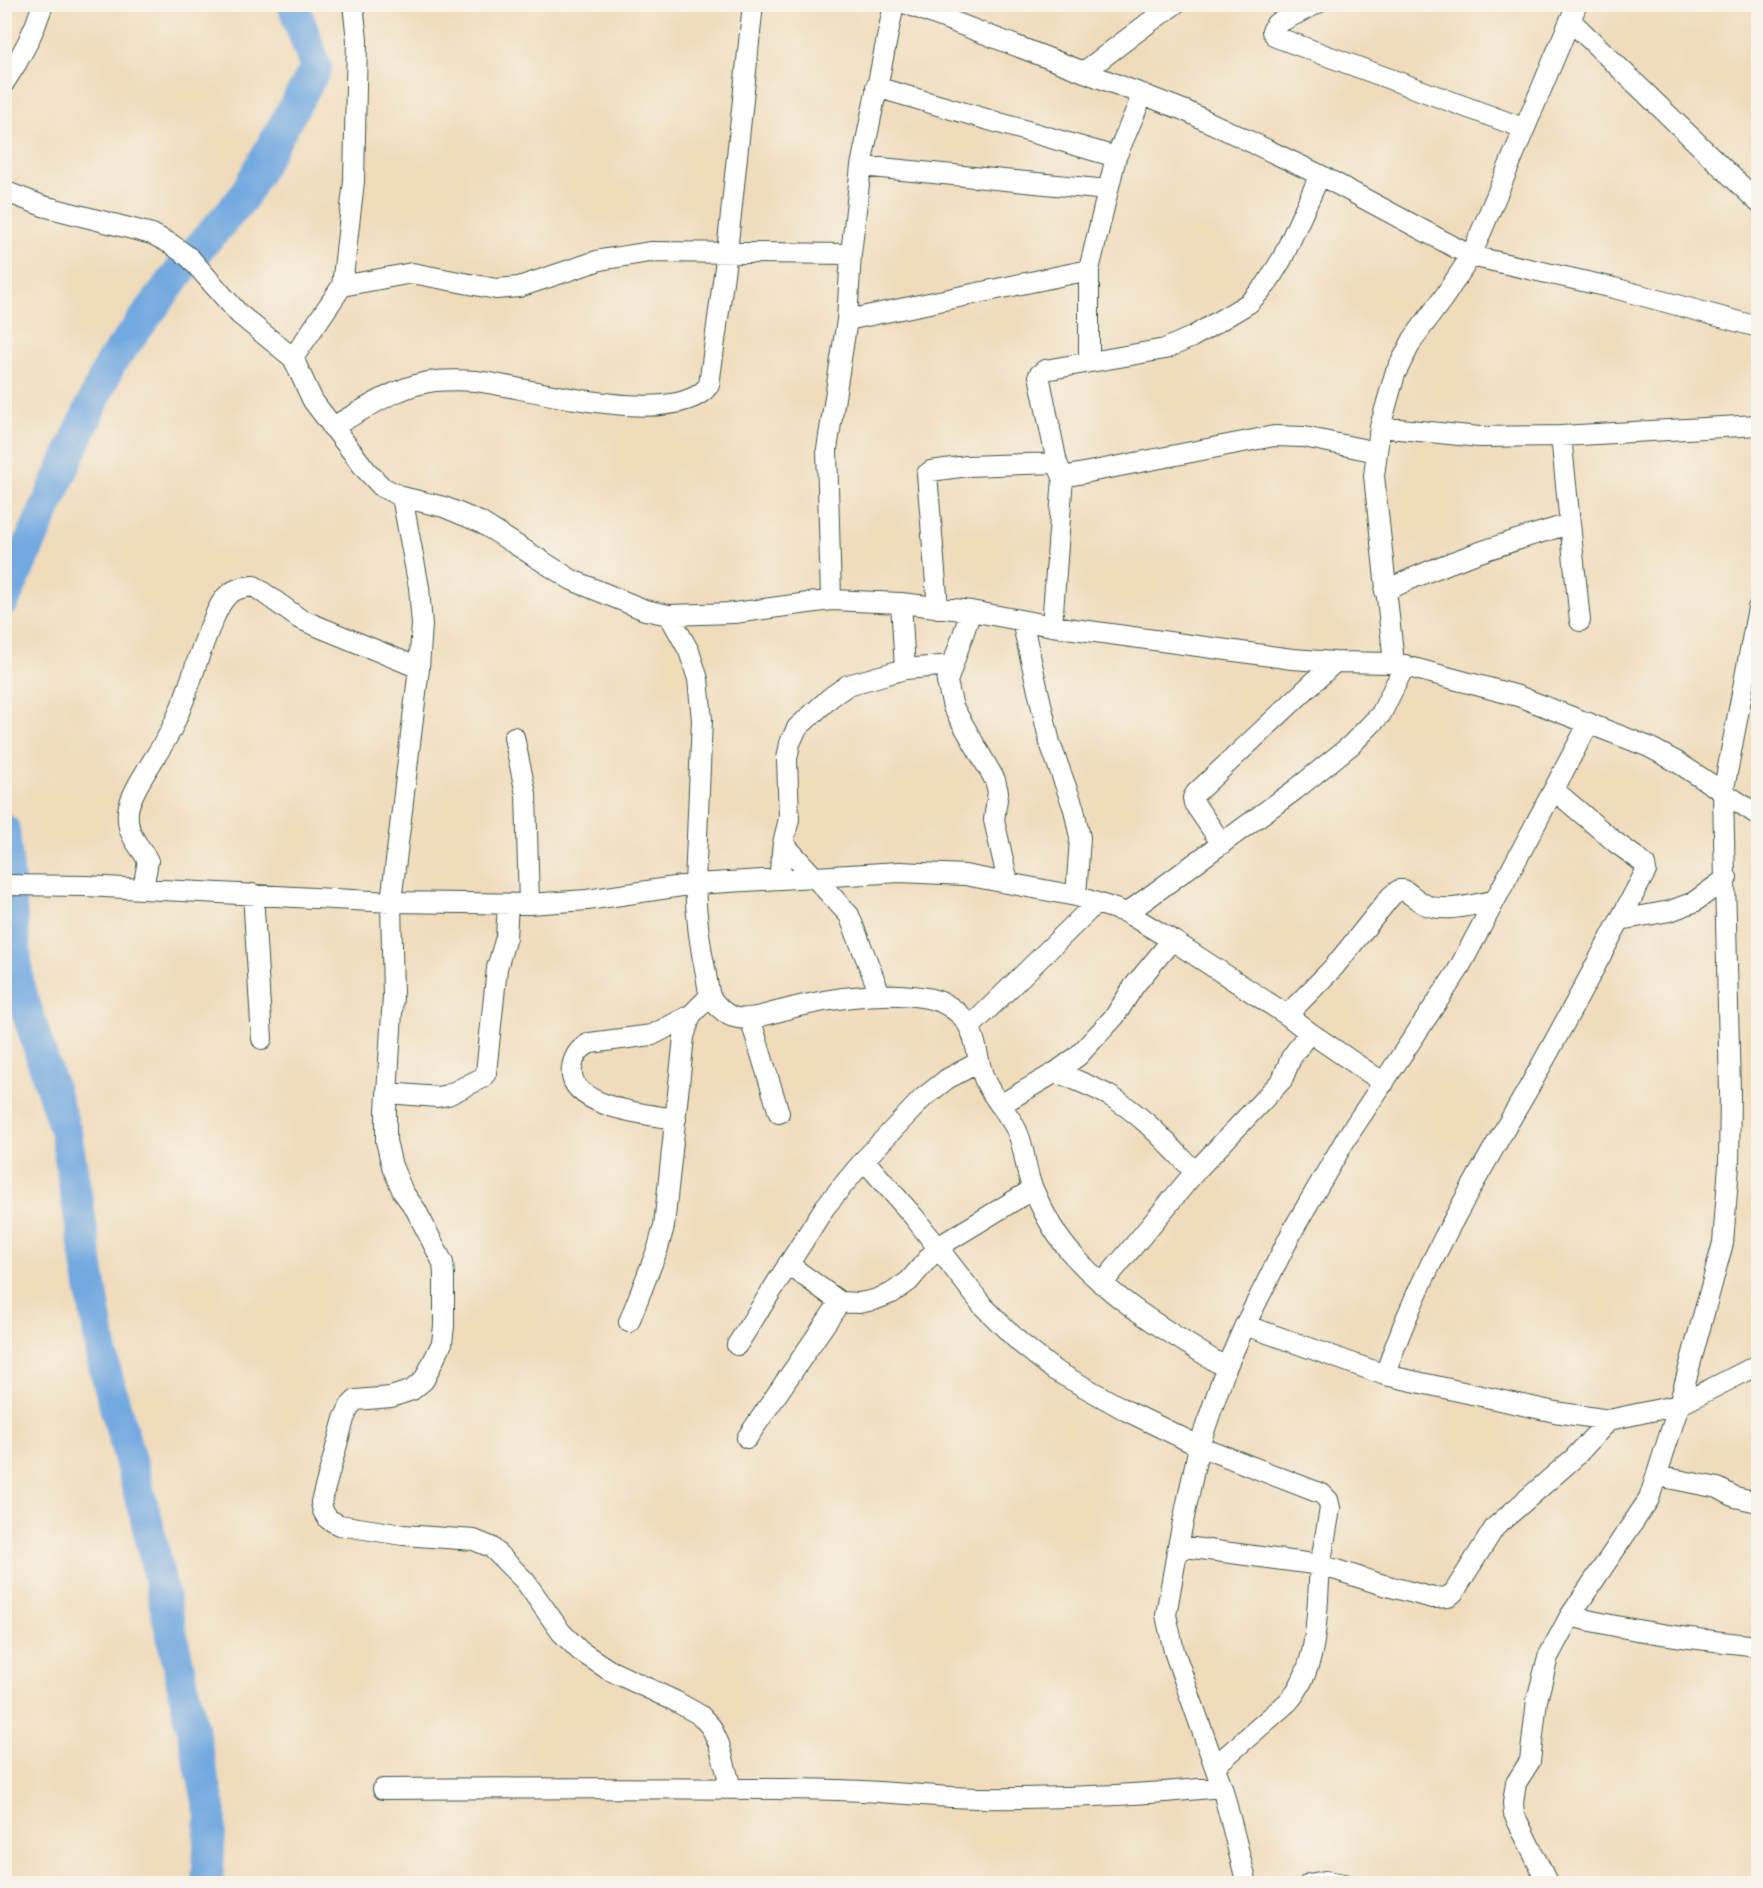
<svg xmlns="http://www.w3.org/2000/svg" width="1763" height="1888" font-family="'Gochi Hand',sans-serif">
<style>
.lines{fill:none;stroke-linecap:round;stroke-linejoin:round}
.river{stroke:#72a9e0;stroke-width:32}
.street-casing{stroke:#3e5548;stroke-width:22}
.street{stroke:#fff;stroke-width:20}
</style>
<rect width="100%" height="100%" fill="#f7f3e8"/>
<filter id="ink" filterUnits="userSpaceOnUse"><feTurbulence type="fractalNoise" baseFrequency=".0167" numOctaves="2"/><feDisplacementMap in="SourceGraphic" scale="12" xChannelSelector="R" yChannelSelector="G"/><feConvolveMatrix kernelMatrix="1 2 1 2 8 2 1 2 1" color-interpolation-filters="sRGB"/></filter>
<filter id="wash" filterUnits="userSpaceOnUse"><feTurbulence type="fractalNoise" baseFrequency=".008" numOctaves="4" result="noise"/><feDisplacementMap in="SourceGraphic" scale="24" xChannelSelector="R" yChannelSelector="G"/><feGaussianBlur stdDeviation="1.35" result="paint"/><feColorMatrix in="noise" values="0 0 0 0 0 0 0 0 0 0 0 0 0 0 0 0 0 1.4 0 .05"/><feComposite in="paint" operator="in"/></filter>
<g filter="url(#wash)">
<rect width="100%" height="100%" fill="#f0dcbb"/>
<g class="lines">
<path class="river" d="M4,601L110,364L190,258L242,199L316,68L293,4
M4,830L18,983L66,1133L104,1366L147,1522L211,1814L207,1884"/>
</g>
</g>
<g filter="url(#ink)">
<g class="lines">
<g class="street-casing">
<path id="street" d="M907,4L1186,111L1320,175L1471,256L1614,288L1758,327
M1316,4L1276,24L1272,31L1276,37L1523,128
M1570,20L1758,202
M1085,71L1147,24L1175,4
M4,83C21,58 34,33 43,4
M876,87L1116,157
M861,166L1108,190
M4,191L43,206L152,234L171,244L190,258L239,314L293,358L313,401L366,470L382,487L402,497L444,507L480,522L572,580L645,610L669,615L734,613L831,600L901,603L971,611L1052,626L1292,659L1335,662L1394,663L1518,696L1649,747L1677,762L1758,815
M342,286L412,273L496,289L519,287L600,260L650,252L851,254
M847,320L1089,270
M293,358L342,286L354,181L357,40L353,4
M1089,362V270L1116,157L1143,94
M332,427C364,410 398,385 435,381C449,380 462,380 476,381C526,387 676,431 709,385L727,252L753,4
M1380,427L1479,437L1561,436L1758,425
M1561,436L1580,621
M1063,477L1274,436L1304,437L1377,452
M402,497L419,587L422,625L419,668L391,902L393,996L386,1111V1141L392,1166L403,1192L416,1210L443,1263L444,1275V1326L442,1343L424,1380L412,1390L391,1397L356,1400L350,1406L344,1419L321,1502L323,1511L328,1519L339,1525L403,1535L474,1540L491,1547L525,1581L561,1632L580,1651L609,1670L675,1701L700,1715L711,1727L719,1744L731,1788
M1385,591C1444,562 1507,542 1570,524
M831,600L827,449L847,320L851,254L861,166L894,4
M901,603L905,669
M938,608L927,474L931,471L967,466L1057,463
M971,611L947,682L953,707L995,780L998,792L994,820L1008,882
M1022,621L1050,743L1074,809L1080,838L1076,896
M1052,626L1063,477L1057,463L1039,375L1045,370L1165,349L1192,337L1249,303L1266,285L1282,259L1320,175
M1394,663L1374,476L1380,427L1395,374L1413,339L1444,297L1471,256L1577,4
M514,737L526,794L529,904
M783,843L849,915L880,994
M1222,844L1194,803L1193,798L1196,793L1335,662
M779,879L783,843L789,819L787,759L790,743L797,728L831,697L848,685L905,669L952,665
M4,885L86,886L391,902L529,904L587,900L695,884L702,720L698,679L689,651L669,615
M143,888L148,861C138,842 126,836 128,811C130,791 159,753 169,734C187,700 195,662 210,627C215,616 219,603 228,595C235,588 245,587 254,586L300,619L419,668
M253,894L262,1039
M1127,913L1295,790L1351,745L1381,714L1405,665
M1620,920L1670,911L1694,902L1727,878
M1287,1015L1334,967L1391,896L1399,890H1404C1410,894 1417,900 1424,904C1444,914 1473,904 1494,901
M750,1018L779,1113
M970,1027L1096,903
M1056,1072C1074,1079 1091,1086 1108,1095C1142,1114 1168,1144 1195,1172
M388,1093L437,1097L448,1095L482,1078L486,1073L497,968L506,937L508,904
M1000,1105L1056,1072L1078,1056L1115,1016L1134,986L1172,940
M676,1119C650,1115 566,1107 572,1068C574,1055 579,1049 590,1043L652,1035L691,1015
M864,1160L914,1217L983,1306L1019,1342L1054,1370L1127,1411L1199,1446L1322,1494L1328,1500L1330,1508C1327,1528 1323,1548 1320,1568C1316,1612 1320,1666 1288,1702L1215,1766
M1102,1284L1195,1172L1282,1080L1291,1058L1309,1032
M840,1302L859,1303L874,1300L892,1293L909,1281L938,1247L1033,1189
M629,1322L658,1248L664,1226L684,1037L691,1015L710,996
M1245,1325L1385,1375C1418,1274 1474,1182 1527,1091C1568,1018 1607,944 1646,871L1645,865L1637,858L1615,842L1554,790
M737,1345L825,1207L864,1160L923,1098L947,1079L979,1062
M1226,1368C1173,1334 1116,1303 1073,1255C1056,1237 1043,1212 1033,1189C1024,1170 1026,1148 1016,1129C1008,1113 994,1099 986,1083C975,1060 979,1030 958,1013C942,998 920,996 899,995C867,994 831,999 800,1006C783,1009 749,1023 733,1017C725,1014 714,1004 710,996C708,989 707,981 706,974C699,943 696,915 695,884L900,872L965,875L1076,896L1127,913L1172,940L1287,1015L1309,1032L1384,1083
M1385,1375L1555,1412L1609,1420L1679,1405L1758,1365
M747,1438L840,1302L788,1264
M1658,1476L1718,1488L1735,1497L1758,1502
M1178,1546L1321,1565L1380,1584L1433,1598L1448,1597L1454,1592L1495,1527L1574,1458L1609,1420
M1570,1616C1635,1632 1693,1639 1758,1646
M383,1789C534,1788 685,1787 837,1790C884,1791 931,1797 977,1798C1059,1799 1141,1795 1222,1787
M1247,1884L1222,1787L1174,1651L1166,1615L1178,1546L1199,1446L1226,1368L1245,1325L1294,1228L1347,1137L1457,972L1589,723
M1309,1884L1325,1881L1344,1884
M1548,1884L1514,1814L1513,1803L1516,1783L1530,1761L1537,1700L1548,1657L1570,1616L1649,1499L1679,1405L1723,1243L1729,1165L1730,1092L1723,794L1758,608"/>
</g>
<use href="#street" class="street"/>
</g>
</g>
<rect width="1763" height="1888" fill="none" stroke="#f7f3e8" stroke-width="24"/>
</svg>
